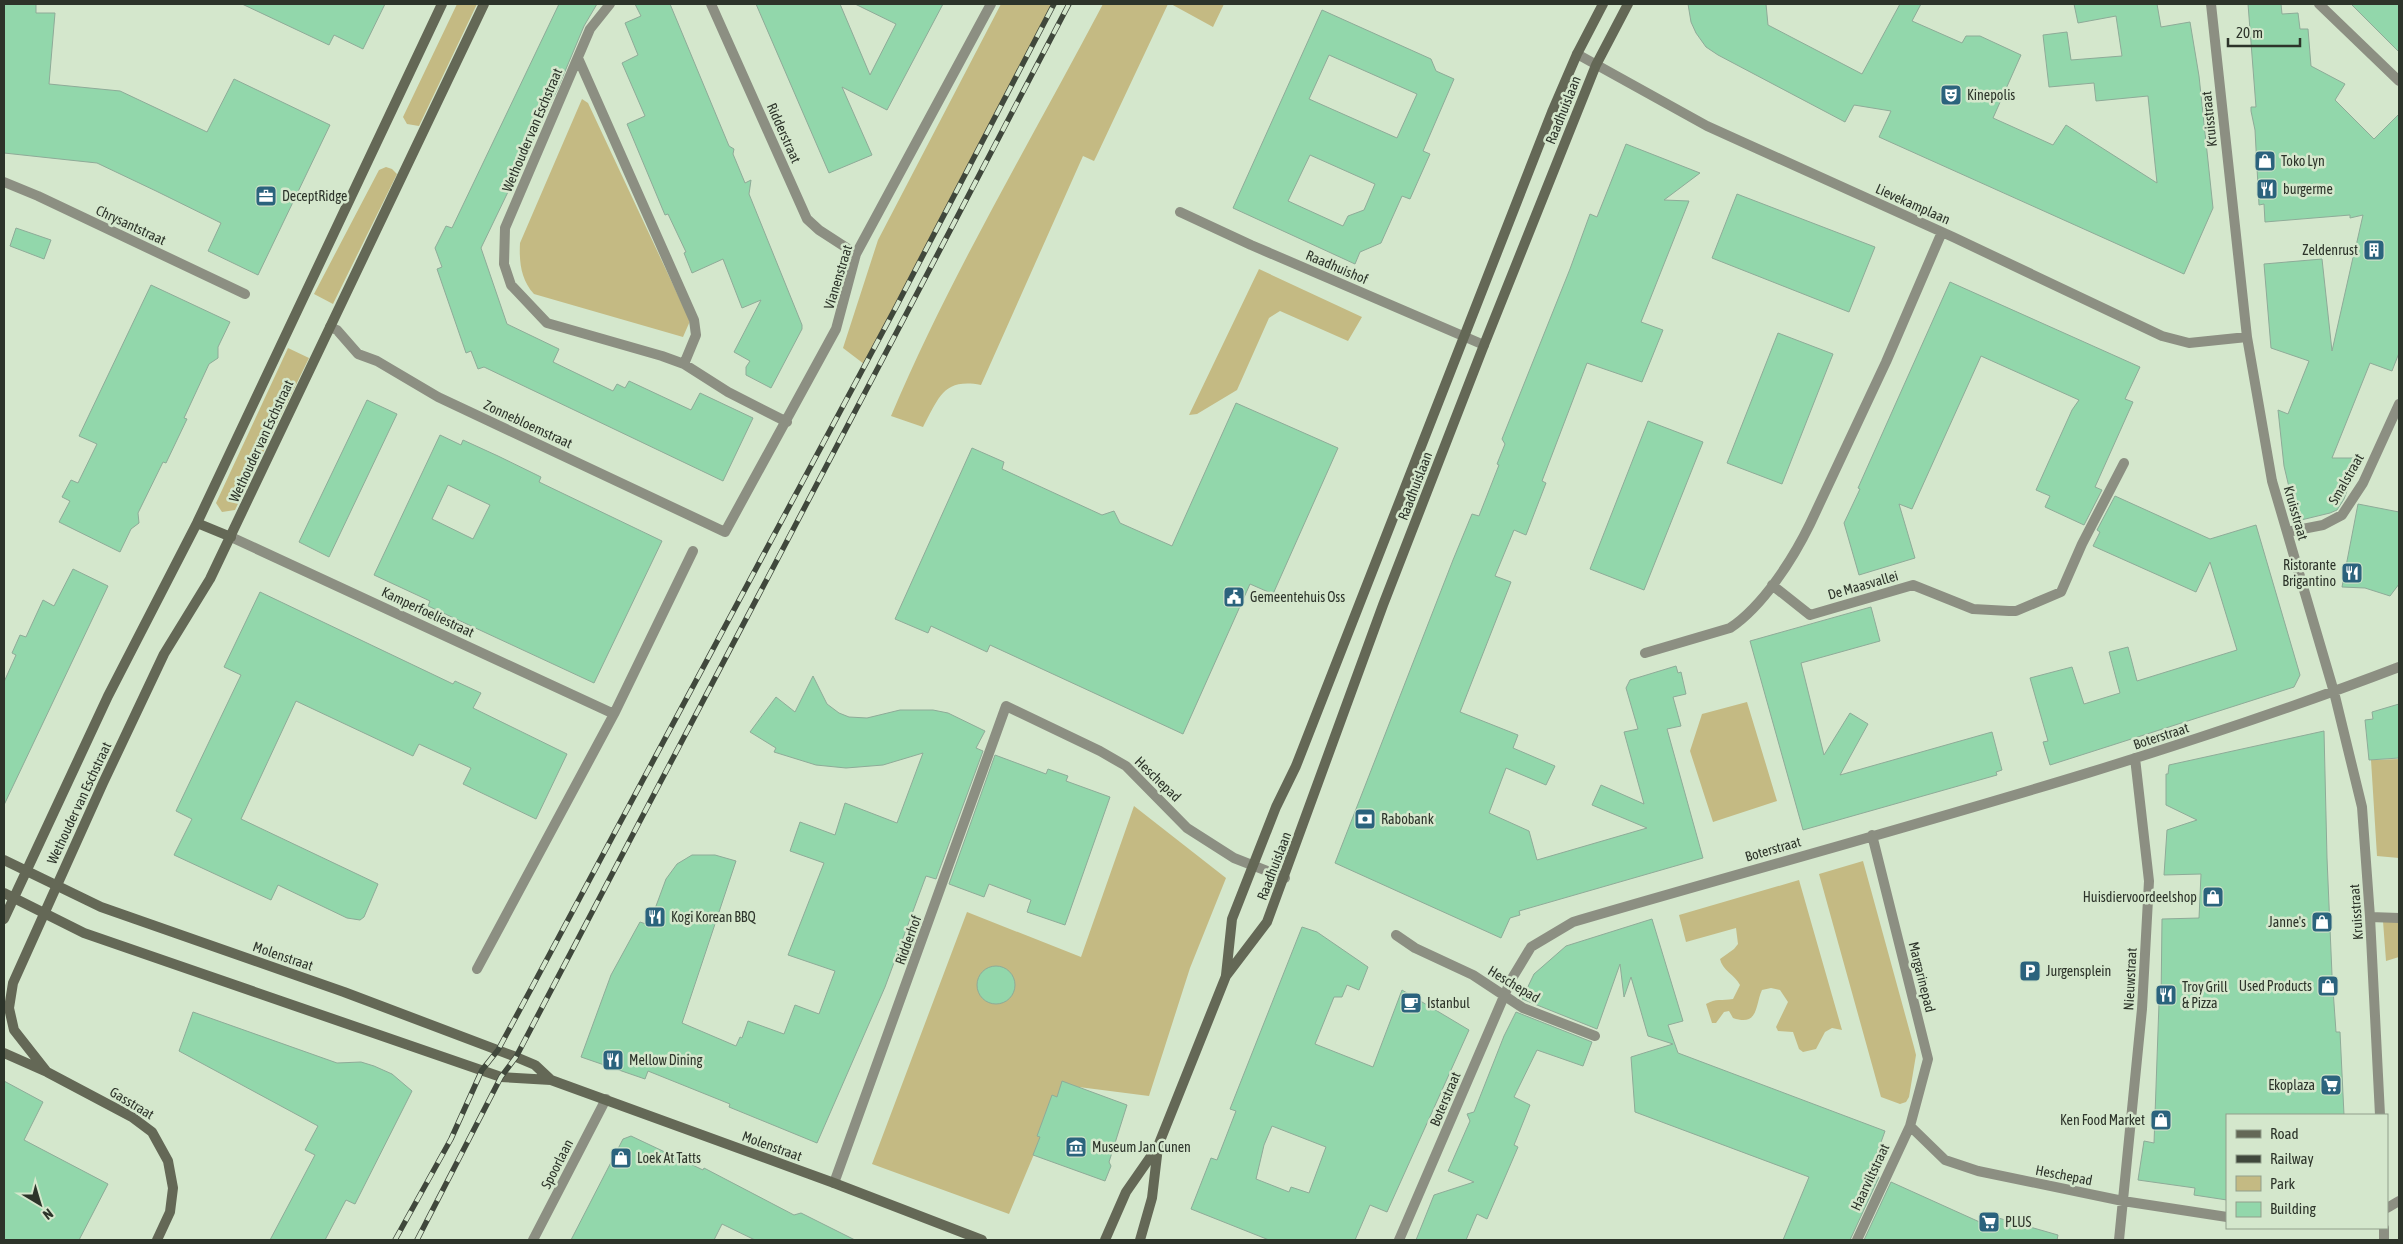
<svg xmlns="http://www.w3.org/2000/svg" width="2403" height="1244" font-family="'Asap Condensed',sans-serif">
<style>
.green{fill:#c4ba83}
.building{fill:#92d7ab;stroke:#8eab98;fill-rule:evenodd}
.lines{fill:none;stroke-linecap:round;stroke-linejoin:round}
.street{stroke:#8c8f82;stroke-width:10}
.secondary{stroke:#646856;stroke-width:10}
.rail-casing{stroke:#40483c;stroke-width:5.5}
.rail{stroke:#d4e7cc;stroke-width:4;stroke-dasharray:11;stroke-linecap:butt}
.labels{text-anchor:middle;stroke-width:5;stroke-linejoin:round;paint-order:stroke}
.poi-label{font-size:14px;fill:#2d342a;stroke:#d4e7cc;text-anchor:start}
.street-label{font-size:14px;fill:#2d342a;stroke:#d4e7cc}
</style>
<rect width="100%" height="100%" fill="#d4e7cc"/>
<path class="green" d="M457,4H477L419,126L407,124L403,117Z
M1001,4H1054L864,364L843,348L878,240Z
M1103,4H1168L1096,157L1094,161L1083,156L981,385C943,378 939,398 923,427L891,416C951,274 1031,141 1103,4Z
M1171,4H1224L1213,27Z
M582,99L588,103L690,321L683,337L534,294C521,280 519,262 520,243Z
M386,167L392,169L397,174L333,304L314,294L379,170Z
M1259,269L1362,317L1348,341L1280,311L1269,318L1237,390L1197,414L1189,415Z
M288,348L309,358L235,510L222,512L216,503Z
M1747,702L1777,801L1713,822L1690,751L1702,714Z
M2399,759V858L2377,856L2371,760Z
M1134,806L1226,878L1190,968L1149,1096L1063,1085L1009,1214L872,1164L967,912L1081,957Z
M1863,861L1914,1047L1916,1055L1909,1097L1906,1102L1900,1104L1881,1097L1819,874Z
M1799,880L1842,1030L1832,1028L1825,1032L1816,1049L1803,1052L1799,1049L1793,1032L1778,1031L1776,1027L1788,1002L1780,990L1771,988L1762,990C1755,1005 1759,1027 1733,1018L1729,1011L1724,1012L1716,1023H1712L1706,1004C1716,998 1722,1001 1733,999L1740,985C1735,975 1722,970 1720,959L1734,949L1738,944L1736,928L1686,942L1679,915Z
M2383,921L2399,922V957L2386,961Z"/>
<path class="building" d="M4,4H36V13H55L49,84L120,91L207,132L234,79L330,125L258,275L208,251L221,223L156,191L97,163L4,153Z
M242,4H385L363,49L334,35L329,45Z
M559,4H597L584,26L558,88L481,248L507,324L559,349L553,362L613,391L617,384L625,388L629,381L691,410L700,393L753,418L723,481L484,367L478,369L471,351L466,353L437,269L442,267L435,248L446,226L452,228Z
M635,4H670L729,146L734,149L733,154L745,183L751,180L749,194L802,325V329L771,388L746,375V367L750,361L734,352L761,300L742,308L723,259L692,273L684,253L686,252L668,214L665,215L627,124L645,116L622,63L638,55L625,23L641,16Z
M756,4H840L870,75L896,24L855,4H943L887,110L842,87L872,155L829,173Z
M1688,4H1766L1768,25L1862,74L1900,4H1921L1912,21L1962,43L1966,36H1980L2021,55L1993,118L2053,145L2066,125L2157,183L2148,96L2096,101L2094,83L2049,87L2043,35L2067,32L2071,60L2122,56L2116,16L2078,23L2074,4H2157L2161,27L2190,22L2199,76L2213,208L2184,274L1879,137L1891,111L1854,105L1845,122L1718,55L1706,47L1696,33L1691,22Z
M2248,4H2281L2282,14L2298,13L2300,29H2308L2311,66L2345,84L2335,100L2374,139L2399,114V353L2392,371L2370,363L2332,458H2359L2344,499L2337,510L2330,513L2297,521L2284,466L2278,410L2288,414L2309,361L2271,348L2264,264L2322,259L2332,351L2354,253H2357L2356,246L2363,215L2350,218V215L2265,222L2264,204L2259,205L2255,130L2251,111V107H2256Z
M2351,4H2399V52Z
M1322,10L1431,59L1436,71L1454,79L1423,151L1430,154L1410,199L1402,196L1381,243L1360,252L1355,264L1233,208ZM1329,55L1417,94L1397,138L1309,99ZM1310,155L1375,184L1364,210L1348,216L1343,226L1288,201Z
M1626,144L1700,173L1664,200L1689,201L1641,322L1663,330L1642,382L1587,363L1542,481L1546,483L1526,535L1514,530L1495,576L1511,582L1460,712L1518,735L1513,748L1555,766L1546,785L1506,768L1489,813L1529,831L1537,860L1647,828L1592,805L1601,785L1644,804L1624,732L1638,729L1626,688L1630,680L1676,666L1678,673L1681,672L1686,694L1673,697L1681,726L1667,729L1703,858L1519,911L1520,915L1510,918L1501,938L1335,863L1453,560L1472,514L1479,516L1499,465L1497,464L1505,444L1502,439L1570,269L1590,214L1597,217Z
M1737,194L1875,247L1849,312L1712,258Z
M16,228L51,240L44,259L10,246Z
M1950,282L2140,367L2125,399L2133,402L2095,487L2102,490L2084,525L2045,507L2050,496L2036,490L2072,410L2079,400L1981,356L1912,509L1899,504L1915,558L1859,575L1844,523L1860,489L1858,488Z
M151,285L230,322L218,347V358L209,364L184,418L187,419L166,463L163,462L138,513L139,523L131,529L120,552L59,522L70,501L62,497L71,480L78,483L97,444L79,436Z
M1778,333L1833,354L1782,484L1727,463Z
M367,400L397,414L329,557L299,542Z
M1236,403L1338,448L1273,594L1250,584L1183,734L990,645L987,652L931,626L928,633L895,619L972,448L1004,462L1002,469L1102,515L1114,511L1120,523L1172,546Z
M1648,421L1703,442L1644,590L1590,569Z
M440,435L461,445L463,440L498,456L541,477L539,482L662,541L594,683L428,606L430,601L374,575ZM448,485L490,505L473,539L432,519Z
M2115,496L2210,539L2256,525L2300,675L2294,687L2050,765L2043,742L2048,741L2030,678L2072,667L2084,704L2120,693L2109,652L2128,647L2137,681L2237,650L2210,562L2196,592L2093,546L2100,532L2097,530Z
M2358,504L2399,512V584L2390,596L2365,588L2342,587Z
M73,569L108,586L4,805V682L16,655L12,653L20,635L26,637L43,600L54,606Z
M260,592L453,684L455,681L481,693L473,708L567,754L536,819L463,784L471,768L419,744L413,756L296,701L241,819L378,884L364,917L360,920L347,918L278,885L271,900L174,855L192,819L176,811L241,675L224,667Z
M1871,607L1880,641L1801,663L1824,755L1850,713L1868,724L1840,775L1992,732L2002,770L1996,772L1997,775L1803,830L1750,641Z
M813,676L827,704L839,713L849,717L867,718L900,710H933L948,713L985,731L976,748L983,751L936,879L926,876L885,987L817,1143L729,1107L730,1104L648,1071L645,1079L581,1057L611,975L635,931L640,922L649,925L666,879L677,864L692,855H715L736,861L682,1023L736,1046L740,1037L742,1038L748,1021L784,1034L795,1005L819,1014L835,971L788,955L824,863L790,851L800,822L835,835L845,803L897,823L923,753L883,765L846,768L816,765L774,752L776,748L750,732L776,697L795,712Z
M2399,704V758L2369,760L2365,720L2373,719L2372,712Z
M2324,731L2327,858L2332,975L2336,1032H2340L2344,1115H2227V1200L2194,1195L2195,1188L2138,1180L2144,1141L2154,1143L2159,1003H2161L2162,919L2199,918L2201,874L2164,875L2167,830L2197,820L2166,805V774H2168L2169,765Z
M995,755L1046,774L1048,769L1068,776L1066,781L1110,797L1065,925L1027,912L1031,900L989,884L984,897L949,884Z
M1652,919L1683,1021L1668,1025L1678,1053L1885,1131L1870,1173L1879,1177L1850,1240H1783L1809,1177L1635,1112L1631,1057L1673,1044L1648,1036L1631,977L1624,997L1620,964L1597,1029L1522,999L1534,974L1566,946Z
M1302,927L1317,932L1368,967L1359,990L1347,985L1342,997H1334L1315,1044L1373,1067L1402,990L1469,1030L1387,1212L1370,1205L1355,1240H1269L1191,1209L1211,1158L1217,1160L1236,1111L1230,1109ZM1272,1126L1326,1147L1309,1193L1291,1187L1289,1192L1256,1179L1264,1145Z
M977 985a19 19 0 1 1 38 0a19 19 0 1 1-38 0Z
M193,1012L337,1063L361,1062L374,1066L392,1074L412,1091L355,1204L346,1200L325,1240H270L315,1155L305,1150L318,1126L179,1051Z
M1516,1012L1592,1042L1583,1066L1537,1050L1514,1097L1530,1105L1514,1145L1518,1147L1487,1219L1477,1214L1466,1240H1416L1434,1195L1474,1182L1448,1171L1470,1121L1467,1114L1474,1112L1504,1036Z
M4,1081L43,1102L24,1140L108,1184L79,1240H4Z
M1062,1081L1127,1105L1109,1162L1111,1166L1105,1181L1033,1155L1040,1137L1037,1136L1052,1095L1057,1097Z
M631,1136L703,1170L704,1168L794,1215L801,1213L855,1240H755L722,1224L714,1240H571L623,1139Z
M1891,1182L1984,1224L1988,1215L2058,1235L2057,1240H1864Z"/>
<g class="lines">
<path class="street" d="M610,4L590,29L505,228L504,264L511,285L547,323L662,356L684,364L728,392L787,422
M711,4L807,219L819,230L856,254
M2211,4L2247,337L2272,481L2334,692L2362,807L2370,917L2380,1115
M2319,4L2399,81
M1577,54L1707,126L1953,237L2162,336L2189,343L2247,337
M578,58L694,320L696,335L684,364
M4,182L38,196L245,294
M1180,212L1251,245L1484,345
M330,327L337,330L358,354L377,361L438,397L725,532L836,329L856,254L991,4
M2287,532L2323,525L2342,515L2363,483L2399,404
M231,537L614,714
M1772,585L1810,615L1913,585L1973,609L2009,611H2016L2061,592L2082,544L2124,463
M1645,653L1730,628C1763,606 1793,559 1810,524L1886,362L1942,232
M2370,917L2399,918
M1396,935L1415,948L1473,975L1523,1008L1595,1036
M477,969L614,714L693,551
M1910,1126L1945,1160L1978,1171L2123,1201L2227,1217
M834,1183L1006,706L1100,751L1126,766L1187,828L1234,858L1285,878
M2387,1208L2399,1201
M2384,1228V1240
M533,1240L606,1099
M1399,1240L1511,980L1531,947L1573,922C1849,841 2130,770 2399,667
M1857,1240L1910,1126L1928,1059L1872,835
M2119,1240L2142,1009L2149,881L2135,758"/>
<path class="secondary" d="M197,523L231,537
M4,860L101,907L344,992L516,1057L535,1065L551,1080
M4,893L84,933L501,1077L551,1080L834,1183L982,1240
M4,919L108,696L197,523L442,4
M1226,975L1232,919L1276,807L1296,766L1552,112L1577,54L1603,4
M4,1053L47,1072L132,1117L152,1132L168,1161L173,1188L170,1212L157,1240
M47,1072L14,1030L9,1008L13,983L103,783L164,654L210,579L484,4
M1105,1240L1126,1192L1158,1146L1226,976L1267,922L1383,605L1484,345L1596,65L1628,4
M1140,1240L1152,1198L1158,1147"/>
<g class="rail-casing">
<path id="rail" d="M395,1240L451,1139L482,1070L498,1050L531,989L896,307L1054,4
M417,1240L501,1077L516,1057L1069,4"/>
</g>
<use href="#rail" class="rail"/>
</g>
<defs>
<g id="theatre-square" transform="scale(1.125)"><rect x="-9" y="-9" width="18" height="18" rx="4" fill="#2b637d" stroke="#d4e7cc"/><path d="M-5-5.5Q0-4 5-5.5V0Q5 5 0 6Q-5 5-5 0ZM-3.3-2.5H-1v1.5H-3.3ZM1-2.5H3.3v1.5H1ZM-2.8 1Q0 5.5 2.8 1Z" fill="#fff"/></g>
<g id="shop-square" transform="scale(1.125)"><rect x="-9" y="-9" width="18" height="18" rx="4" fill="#2b637d" stroke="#d4e7cc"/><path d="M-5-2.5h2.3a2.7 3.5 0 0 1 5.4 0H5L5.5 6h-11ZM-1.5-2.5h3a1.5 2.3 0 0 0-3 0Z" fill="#fff"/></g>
<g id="restaurant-square" transform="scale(1.125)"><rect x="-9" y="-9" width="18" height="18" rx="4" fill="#2b637d" stroke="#d4e7cc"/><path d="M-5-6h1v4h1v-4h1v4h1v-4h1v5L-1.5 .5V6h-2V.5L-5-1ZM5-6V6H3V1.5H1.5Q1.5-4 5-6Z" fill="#fff"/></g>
<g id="office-square" transform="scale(1.125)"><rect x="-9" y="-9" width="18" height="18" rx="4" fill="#2b637d" stroke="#d4e7cc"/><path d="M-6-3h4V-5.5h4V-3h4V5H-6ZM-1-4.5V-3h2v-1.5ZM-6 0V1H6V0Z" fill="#fff"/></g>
<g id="building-square" transform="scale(1.125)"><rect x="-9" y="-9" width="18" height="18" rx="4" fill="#2b637d" stroke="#d4e7cc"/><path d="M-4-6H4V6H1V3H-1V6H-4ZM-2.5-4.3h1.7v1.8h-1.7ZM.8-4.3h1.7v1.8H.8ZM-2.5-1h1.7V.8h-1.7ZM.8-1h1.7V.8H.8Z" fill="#fff"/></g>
<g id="civic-square" transform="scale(1.125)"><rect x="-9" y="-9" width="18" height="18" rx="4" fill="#2b637d" stroke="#d4e7cc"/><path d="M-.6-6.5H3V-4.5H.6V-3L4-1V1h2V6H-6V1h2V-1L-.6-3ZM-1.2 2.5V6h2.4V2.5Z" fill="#fff"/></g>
<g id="bank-square" transform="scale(1.125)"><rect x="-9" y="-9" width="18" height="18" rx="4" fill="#2b637d" stroke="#d4e7cc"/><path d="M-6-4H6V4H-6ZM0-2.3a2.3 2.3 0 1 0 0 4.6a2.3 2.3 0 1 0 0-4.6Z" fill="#fff"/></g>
<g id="parking-square" transform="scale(1.125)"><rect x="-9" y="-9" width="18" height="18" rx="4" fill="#2b637d" stroke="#d4e7cc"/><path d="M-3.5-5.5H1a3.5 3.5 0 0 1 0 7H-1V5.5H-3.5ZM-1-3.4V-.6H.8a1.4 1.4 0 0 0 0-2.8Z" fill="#fff"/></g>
<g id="cafe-square" transform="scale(1.125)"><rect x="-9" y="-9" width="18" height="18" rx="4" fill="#2b637d" stroke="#d4e7cc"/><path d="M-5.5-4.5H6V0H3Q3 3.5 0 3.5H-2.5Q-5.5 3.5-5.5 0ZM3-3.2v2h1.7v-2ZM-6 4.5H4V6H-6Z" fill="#fff"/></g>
<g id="supermarket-square" transform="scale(1.125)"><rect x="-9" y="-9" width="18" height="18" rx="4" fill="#2b637d" stroke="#d4e7cc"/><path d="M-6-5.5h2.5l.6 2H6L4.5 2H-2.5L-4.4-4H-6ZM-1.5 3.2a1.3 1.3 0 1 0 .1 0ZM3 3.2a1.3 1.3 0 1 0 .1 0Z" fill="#fff"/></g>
<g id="museum-square" transform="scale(1.125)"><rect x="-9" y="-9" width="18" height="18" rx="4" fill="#2b637d" stroke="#d4e7cc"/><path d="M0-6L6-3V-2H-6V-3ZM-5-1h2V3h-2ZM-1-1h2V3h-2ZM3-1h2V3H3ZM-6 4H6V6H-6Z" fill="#fff"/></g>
</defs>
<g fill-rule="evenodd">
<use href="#theatre-square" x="1951" y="95"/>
<use href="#shop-square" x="2265" y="161"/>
<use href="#restaurant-square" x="2267" y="189"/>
<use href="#office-square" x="266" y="196"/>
<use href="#building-square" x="2374" y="250"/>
<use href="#restaurant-square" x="2352" y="573"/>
<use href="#civic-square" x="1234" y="597"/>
<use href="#bank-square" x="1365" y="819"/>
<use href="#shop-square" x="2213" y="897"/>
<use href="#restaurant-square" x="655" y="917"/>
<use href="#shop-square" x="2322" y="922"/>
<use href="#parking-square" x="2030" y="971"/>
<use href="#shop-square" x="2328" y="986"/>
<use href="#restaurant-square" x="2166" y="995"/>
<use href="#cafe-square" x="1411" y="1003"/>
<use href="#restaurant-square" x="613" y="1060"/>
<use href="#supermarket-square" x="2331" y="1085"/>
<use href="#shop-square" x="2161" y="1120"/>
<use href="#museum-square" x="1076" y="1147"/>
<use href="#shop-square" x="621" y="1158"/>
<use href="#supermarket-square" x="1989" y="1222"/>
</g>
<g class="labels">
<g class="poi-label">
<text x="1967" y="100">Kinepolis</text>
<text x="2281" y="166">Toko Lyn</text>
<text x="2283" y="194">burgerme</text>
<text x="282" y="201">DeceptRidge</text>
<text x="2358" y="255" text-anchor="end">Zeldenrust</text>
<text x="2336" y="570" text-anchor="end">Ristorante<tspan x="2336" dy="16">Brigantino</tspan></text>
<text x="1250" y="602">Gemeentehuis Oss</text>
<text x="1381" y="824">Rabobank</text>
<text x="2197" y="902" text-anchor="end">Huisdiervoordeelshop</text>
<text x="671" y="922">Kogi Korean BBQ</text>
<text x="2306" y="927" text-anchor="end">Janne's</text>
<text x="2046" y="976">Jurgensplein</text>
<text x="2312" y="991" text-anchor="end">Used Products</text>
<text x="2182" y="992">Troy Grill<tspan x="2182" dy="16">&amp; Pizza</tspan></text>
<text x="1427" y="1008">Istanbul</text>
<text x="629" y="1065">Mellow Dining</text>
<text x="2315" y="1090" text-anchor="end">Ekoplaza</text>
<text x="2145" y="1125" text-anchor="end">Ken Food Market</text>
<text x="1092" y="1152">Museum Jan Cunen</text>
<text x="637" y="1163">Loek At Tatts</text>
<text x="2005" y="1227">PLUS</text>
</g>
<g class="street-label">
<text transform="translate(1563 110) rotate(-68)" y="5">Raadhuislaan</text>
<text transform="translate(2209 119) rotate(-96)" y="5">Kruisstraat</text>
<text transform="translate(532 130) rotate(-67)" y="5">Wethouder van Eschstraat</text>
<text transform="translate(784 133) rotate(66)" y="5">Ridderstraat</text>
<text transform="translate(1913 204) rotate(24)" y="5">Lievekamplaan</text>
<text transform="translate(131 225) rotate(25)" y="5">Chrysantstraat</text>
<text transform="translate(1337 267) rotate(23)" y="5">Raadhuishof</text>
<text transform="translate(838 277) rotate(-73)" y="5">Vianenstraat</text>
<text transform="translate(528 424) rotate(25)" y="5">Zonnebloemstraat</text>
<text transform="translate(261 441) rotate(-65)" y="5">Wethouder van Eschstraat</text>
<text transform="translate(2346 479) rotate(-60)" y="5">Smalstraat</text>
<text transform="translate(1415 486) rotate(-69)" y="5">Raadhuislaan</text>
<text transform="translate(2296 513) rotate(74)" y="5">Kruisstraat</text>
<text transform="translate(1863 585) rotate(-16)" y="5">De Maasvallei</text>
<text transform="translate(428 612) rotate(25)" y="5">Kamperfoeliestraat</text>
<text transform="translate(2161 736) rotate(-18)" y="5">Boterstraat</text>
<text transform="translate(1158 779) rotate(44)" y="5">Heschepad</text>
<text transform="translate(79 803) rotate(-65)" y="5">Wethouder van Eschstraat</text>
<text transform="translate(1773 849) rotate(-16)" y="5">Boterstraat</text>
<text transform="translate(1274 866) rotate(-69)" y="5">Raadhuislaan</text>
<text transform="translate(2356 912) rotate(-94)" y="5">Kruisstraat</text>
<text transform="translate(908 940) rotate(-70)" y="5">Ridderhof</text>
<text transform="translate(283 956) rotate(19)" y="5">Molenstraat</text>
<text transform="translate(1922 977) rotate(76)" y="5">Margarinepad</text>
<text transform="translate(2130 979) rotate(-87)" y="5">Nieuwstraat</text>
<text transform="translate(1514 984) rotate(31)" y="5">Heschepad</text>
<text transform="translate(1445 1099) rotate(-67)" y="5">Boterstraat</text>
<text transform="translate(132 1103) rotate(31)" y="5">Gasstraat</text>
<text transform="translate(772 1146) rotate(20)" y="5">Molenstraat</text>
<text transform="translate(557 1164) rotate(-63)" y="5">Spoorlaan</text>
<text transform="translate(2064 1175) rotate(11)" y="5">Heschepad</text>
<text transform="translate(1870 1177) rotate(-65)" y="5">Haarviltstraat</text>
</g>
</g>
<rect width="2403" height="1244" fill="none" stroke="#2d342a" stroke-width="10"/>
<rect x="2226" y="1114" width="162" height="115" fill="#d4e7cc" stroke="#919f8b"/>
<rect x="2236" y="1130" width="25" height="8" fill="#646856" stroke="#919f8b"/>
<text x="2270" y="1139" font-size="15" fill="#2d342a">Road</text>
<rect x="2236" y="1155" width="25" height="8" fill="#40483c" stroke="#919f8b"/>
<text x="2270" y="1164" font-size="15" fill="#2d342a">Railway</text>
<rect x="2236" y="1176" width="25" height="15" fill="#c4ba83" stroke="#919f8b"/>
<text x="2270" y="1189" font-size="15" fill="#2d342a">Park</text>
<rect x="2236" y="1202" width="25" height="15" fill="#92d7ab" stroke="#919f8b"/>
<text x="2270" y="1214" font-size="15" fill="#2d342a">Building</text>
<g transform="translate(40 1204) rotate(142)" stroke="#d4e7cc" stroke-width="4" paint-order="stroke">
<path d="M0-4L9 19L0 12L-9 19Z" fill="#2d342a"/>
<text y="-8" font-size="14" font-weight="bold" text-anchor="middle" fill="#2d342a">N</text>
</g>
<path d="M2228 38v8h72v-8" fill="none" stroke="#2d342a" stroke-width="2.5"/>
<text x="2236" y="38" font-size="15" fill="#2d342a" stroke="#d4e7cc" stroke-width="4" paint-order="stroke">20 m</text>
</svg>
